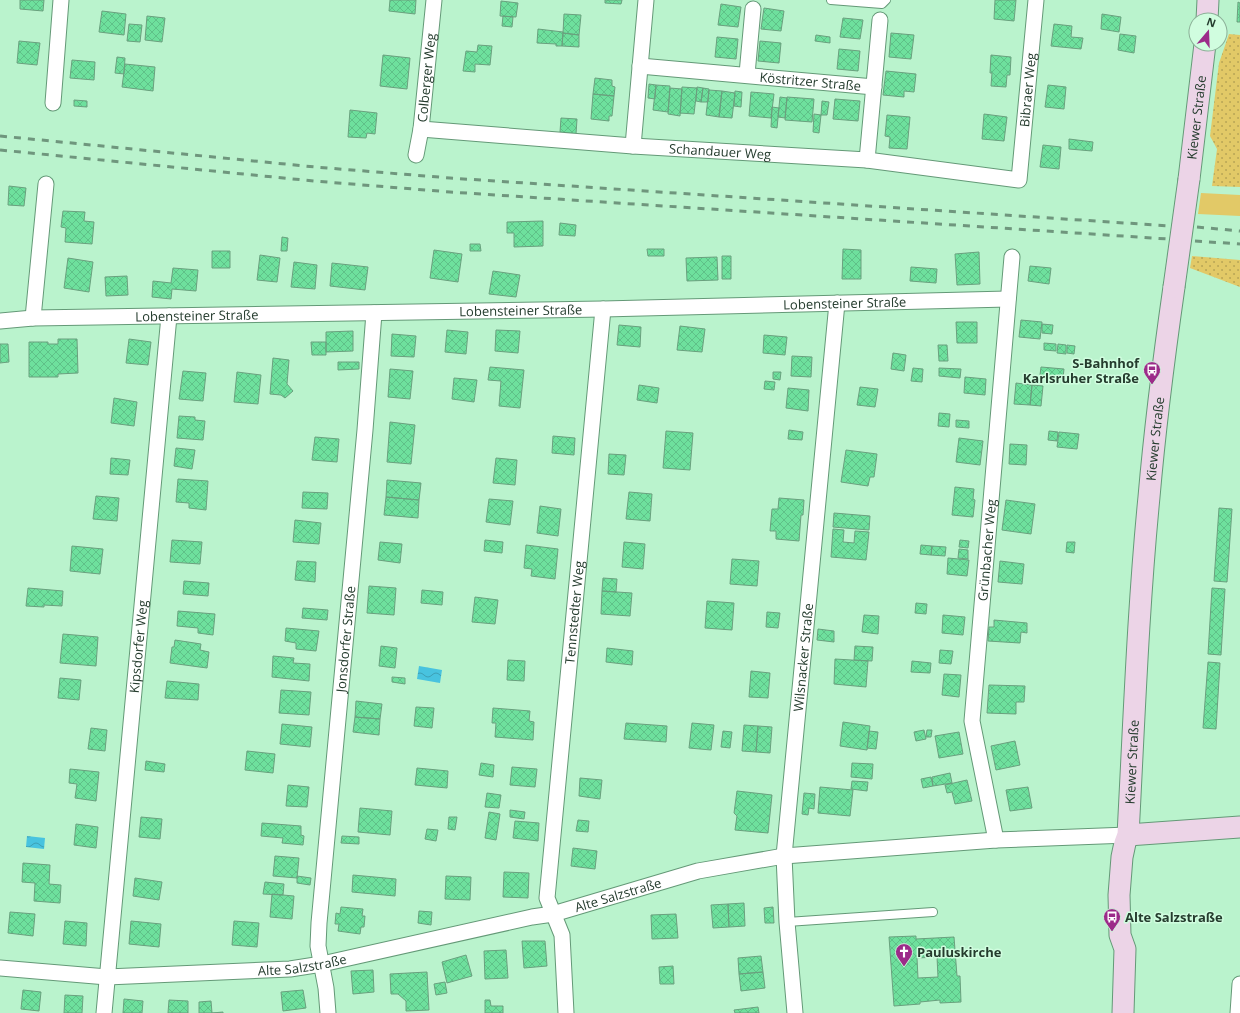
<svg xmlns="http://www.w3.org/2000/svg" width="1240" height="1013" font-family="'Open Sans',sans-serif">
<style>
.green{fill:#e2c967}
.park{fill:url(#park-dots)}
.water{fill:url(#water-waves)}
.building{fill:url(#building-cross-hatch);stroke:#6aa07e;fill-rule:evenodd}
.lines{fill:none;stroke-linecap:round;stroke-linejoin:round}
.lane-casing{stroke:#649977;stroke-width:10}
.street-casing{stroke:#649977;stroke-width:17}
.secondary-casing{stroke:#649977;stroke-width:23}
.lane{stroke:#fff;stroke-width:8}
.street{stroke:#fff;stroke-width:15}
.secondary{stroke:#ecd4e7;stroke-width:21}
.rail{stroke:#6f967d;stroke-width:3;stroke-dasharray:7 7;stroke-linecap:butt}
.secondary-bridge-casing{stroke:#649977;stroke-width:23;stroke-linecap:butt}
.secondary-bridge{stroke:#ecd4e7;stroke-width:21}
.labels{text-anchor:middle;stroke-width:3;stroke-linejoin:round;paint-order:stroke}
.street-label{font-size:13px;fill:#253c2e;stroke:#d0fddf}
.poi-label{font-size:13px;font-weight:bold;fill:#253c2e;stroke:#d0fddf;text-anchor:start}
</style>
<defs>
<pattern id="park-dots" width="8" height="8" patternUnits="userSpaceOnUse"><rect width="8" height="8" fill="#e2c967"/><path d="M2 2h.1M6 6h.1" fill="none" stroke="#b7a455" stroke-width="1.8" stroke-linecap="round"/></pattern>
<pattern id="water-waves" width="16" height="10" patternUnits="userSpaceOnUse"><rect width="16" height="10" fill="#48c3df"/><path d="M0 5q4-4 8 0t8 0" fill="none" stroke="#3ca0b5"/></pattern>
<pattern id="building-cross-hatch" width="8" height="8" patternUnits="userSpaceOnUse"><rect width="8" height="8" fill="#6ee09d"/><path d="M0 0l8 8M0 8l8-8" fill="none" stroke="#5fc188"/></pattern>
</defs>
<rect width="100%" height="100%" fill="#baf3cd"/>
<path class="green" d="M1201,193L1240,195V216L1198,214Z"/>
<path class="park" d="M1229,34L1240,35V187L1212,186L1217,149L1210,136L1219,63Z
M1192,256L1240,260V287L1190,268Z"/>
<path class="water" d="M419,666L442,670L440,683L417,679Z
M27,836L45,838L44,849L26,847Z"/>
<path class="building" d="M20,0H44L43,11L20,9Z
M390,0H416L415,14L389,11Z
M605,0H622L621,4L605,3Z
M995,0H1016L1014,21L994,19Z
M501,1L518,3L516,17L500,16Z
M1238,2L1240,3V22H1237Z
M721,4L741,7L738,27L718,25Z
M764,8L784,11L781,31L761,29Z
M102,11L126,14L124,35L99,32Z
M564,14L581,15L579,35L563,33Z
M1102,14L1121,17L1119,32L1101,29Z
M147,16L165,18L162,42L145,40Z
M503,16L513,17L512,27L502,26Z
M843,18L863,20L860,39L840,37Z
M129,24L142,25L140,42L127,41Z
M1054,24L1072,26L1071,37L1083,38L1081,49L1051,46Z
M538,29L563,32L562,46H556V44L537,43Z
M563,33L579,35V47L562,46Z
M891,33L914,35L911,59L889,57Z
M1120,34L1136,36L1134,53L1118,50Z
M816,35L830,37V43L815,41Z
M717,37L738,39L736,59L715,57Z
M19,41L40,43L37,65L17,63Z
M760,41L781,43L779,63L758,61Z
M478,45L492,46L490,65L475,64V72L463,71L466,51L477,52Z
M839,49L860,51L858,71L837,69Z
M383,55L410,58L407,89L380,86Z
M991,55L1011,57L1010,75H1007L1006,87L991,86L992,73H990Z
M117,57L125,58L124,74L115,73Z
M72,60L95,62L94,80L70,78Z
M125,64L155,67L153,91L122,87Z
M886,71L916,74L914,92L904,91V97L883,95Z
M595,78L612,80V86L615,87L614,96L593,94Z
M649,84L656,85L655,99L648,98Z
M656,85L670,86L668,112L653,110Z
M1048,85L1066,87L1064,109L1045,107Z
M682,87L697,88L694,114L680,113Z
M697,87L703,88L701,102L696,101Z
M670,88L682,89L680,116L668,114Z
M703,88L709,89L708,102H701Z
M709,90L722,91L719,117L706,115Z
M722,91L735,93L732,118L719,117Z
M735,91L742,92L741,107L734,106Z
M751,92L774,94L771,118L749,116Z
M593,94L614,96L612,116H609V121L591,119Z
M780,97L787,98L785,118L778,117Z
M787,97L814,99L812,122L785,120Z
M835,99L860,101L858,121L833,119Z
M74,100L87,101V107L74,106Z
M822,101L829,102L827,115H821Z
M772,107L779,108L777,128L771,127Z
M350,110L377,113L375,134L367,133L366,138L348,137Z
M814,114L821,115L819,133L813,132Z
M984,114L1007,117L1004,141L982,139Z
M887,115L910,117L907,149L889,148L890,137L885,136Z
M561,118L577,119L576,134L560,132Z
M1069,139L1093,142L1092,151L1069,149Z
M1043,145L1061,147L1059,169L1040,167Z
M9,186L26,188L24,206L8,205Z
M63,211L85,212L84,221L94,222L92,244L65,242L66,228L61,227Z
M543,221V246L514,247V233H507V222Z
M560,223L576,225L575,236L559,235Z
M282,237L288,238L287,251H281Z
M470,244H480L481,251H470Z
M647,249H664V256H648Z
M843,249L861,250V279H842Z
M434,250L462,254L458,282L430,278Z
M212,251H230V268H212Z
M979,252L980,284L957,285L955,254Z
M260,255L280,258L277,282L257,280Z
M722,256H731V279H722Z
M717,257L718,280L687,281L686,258Z
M68,258L93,262L89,292L64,288Z
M294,262L317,265L315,289L291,287Z
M332,263L368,267L365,290L330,286Z
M1030,266L1051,268L1049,284L1028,281Z
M911,267L937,269L936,283L910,281Z
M173,268L198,270L196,291L172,289L171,299L152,297L153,281L171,283Z
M493,271L520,275L516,297L489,294Z
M127,276L128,295L106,296L105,277Z
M1021,320L1042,322L1040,339L1019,337Z
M956,322H977V343H957Z
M1042,324L1053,325L1052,334L1042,333Z
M619,325L641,327L640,347L617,345Z
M680,326L705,329L702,352L677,350Z
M447,330L468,332L466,354L445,352Z
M496,330L520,331L518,353L495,351Z
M353,331V351L326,352V332Z
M392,334L416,336L414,357L391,356Z
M764,335L787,337L785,355L763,353Z
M58,339H77L78,373L58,374V377H29V342H48V344H58Z
M129,339L151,342L148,365L126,363Z
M311,342H326V355H312Z
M1044,343L1056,344V351L1044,350Z
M0,344H8L9,362L0,363Z
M1058,344L1066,345V354L1057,353Z
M938,345H947L948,361H939Z
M1067,345L1075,346L1074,354L1067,353Z
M893,353L906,355L904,371L891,369Z
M792,356L812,357L811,377L791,376Z
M273,358L289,360L287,384L293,391L285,398L281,395L270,394Z
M338,362H359V369L338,370Z
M490,367L524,370L520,408L499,406L501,381L488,380Z
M1041,367L1064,369L1063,378L1040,375Z
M913,368L923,369L922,382L911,381Z
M939,368L961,369L960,378L939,376Z
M390,369L413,371L410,399L388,397Z
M183,371L206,373L203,401L179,399Z
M237,372L261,375L258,404L234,402Z
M773,372H781L780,380L773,379Z
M965,377L986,379L985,395L964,393Z
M454,378L477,380L474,402L452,399Z
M765,381L775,382L774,390L764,389Z
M1016,383L1032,385L1030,405L1014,404Z
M639,385L659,388L657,403L637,400Z
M1032,385L1043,386L1041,406L1030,405Z
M860,387L878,389L875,407L857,405Z
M788,388L809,390L808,411L786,408Z
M114,398L137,402L134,426L111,423Z
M939,413L950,414L949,427L938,426Z
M179,416L195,417V420L205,421L203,440L177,438Z
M956,420L969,421V428L956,427Z
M390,422L415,425L411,464L387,462Z
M789,430L803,432L802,440L788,439Z
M666,431L693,433L690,470L663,468Z
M1049,431L1058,432L1057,441L1048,440Z
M1059,432L1079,434L1077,449L1057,447Z
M553,436L575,438L574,455L552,453Z
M315,437L339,439L337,462L312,460Z
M959,438L983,441L980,465L956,462Z
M1010,444L1027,445L1026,465L1009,464Z
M176,448L195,450L192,469L174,466Z
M846,450L877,454L874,477H870L868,486L841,482Z
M609,454L626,455L624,475L608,474Z
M111,458L130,460L128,475L110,474Z
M496,458L517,460L515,485L493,483Z
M178,479L208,481L206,510L189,508V503L176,502Z
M387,480L421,483L419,500L386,497Z
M955,487L974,489L973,499L975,500L973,517L952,515Z
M303,492L328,493L327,509L302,508Z
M629,492L652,494L650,521L626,519Z
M96,496L119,498L117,521L93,519Z
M386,497L419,500L418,518L384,515Z
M779,498L804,500L803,515H801L799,541L776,539V531H770L772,509H778Z
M489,499L513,501L510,525L486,522Z
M1006,500L1035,504L1031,534L1002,530Z
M540,506L561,509L558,536L537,533Z
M1219,508L1232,509L1227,582L1214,581Z
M834,513L870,516L869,530L833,527Z
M295,520L321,523L319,544L293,542Z
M833,529L844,530L843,542L854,543L855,531L869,532L866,560L831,557Z
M172,540L202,542L200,564L170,562Z
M485,540L503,542L502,553L484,551Z
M960,540L969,541L968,548L959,547Z
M380,542L402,544L400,563L378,560Z
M624,542L645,544L643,569L622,567Z
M1067,542H1075L1074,553L1066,552Z
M526,545L558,549L555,579L531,576L532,569L524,568Z
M921,545L932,546L931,555L920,554Z
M72,546L103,549L100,574L70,571Z
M932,546L946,547L945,556L931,555Z
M959,549L968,550V559L958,558Z
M948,558L969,560L967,576L947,574Z
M732,559L759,561L757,586L730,584Z
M297,561L316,562L315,582L295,580Z
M1000,561L1024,564L1022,584L998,582Z
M603,578L617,579L616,592L602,591Z
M184,581L209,583L208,596L183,594Z
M369,586L396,588L394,615L367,613Z
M28,588L63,591L62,606L44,605V607L26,606Z
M1212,588L1225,589L1221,655L1208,654Z
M422,590L443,592L442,605L421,603Z
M602,591L632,593L630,616L601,614Z
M475,597L498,600L495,624L472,622Z
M707,601L734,603L732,630L705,628Z
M916,603L927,604L926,614L915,613Z
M303,608L328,610L327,620L302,618Z
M178,611L215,614L213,635L198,633V628L177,626Z
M767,612L780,613L778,628L766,627Z
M864,615L879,616L878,634L862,632Z
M943,615L965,617L963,635L942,633Z
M994,620L1027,623V633L1021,632L1020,643L988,641L989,627H994Z
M286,628L319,631L316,651L296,649V643L285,641Z
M818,629L834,631V642L817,640Z
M63,634L98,637L96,666L60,663Z
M175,640L201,644L200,650L209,652L207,668L170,663L172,647H174Z
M381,646L397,648L395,668L379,666Z
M855,646L873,647L872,661L854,660Z
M607,648L633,651L632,665L606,662Z
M940,650L953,651L951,664L939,663Z
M273,656L294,658L293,663L310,664L309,681L272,677Z
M835,659L868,661L866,687L834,684Z
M508,660L525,661L524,681L507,680Z
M912,661L931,663L930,673L911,672Z
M1208,662L1220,663L1216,729L1203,728Z
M751,671L770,673L768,698L749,697Z
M944,674L961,675L959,697L942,695Z
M392,677L405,678V684L392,682Z
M60,678L81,680L79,700L58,698Z
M167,681L199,684L198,700L165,698Z
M989,685L1025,686L1024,702H1016V714L987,713Z
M281,690L311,692L309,715L279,713Z
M356,701L382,704L380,719L355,717Z
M416,707L434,708L432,728L414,726Z
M493,708L530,711L529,721L534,722L533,740L495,737L496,723H492Z
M355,717L380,719L379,735L353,732Z
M843,722L870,726L867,750L840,746Z
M626,723L667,726L666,742L624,739Z
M692,723L714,725L711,750L689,748Z
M282,724L312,727L310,747L280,744Z
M744,725L758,726L756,752L742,751Z
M758,726L772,727L770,753L756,752Z
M91,728L107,730L105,751L88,749Z
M924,730L926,739L916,741L914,732Z
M927,730H932L931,737H926Z
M723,731L732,732L730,748L721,747Z
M869,731L878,732L876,749L867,748Z
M959,732L963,754L939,758L935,736Z
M1015,741L1020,765L996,770L991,746Z
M247,751L275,754L273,773L245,770Z
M146,761L165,764L164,772L145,770Z
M481,763L494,765L493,777L479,775Z
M852,763L873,764L872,779L851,777Z
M512,767L537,769L535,787L510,785Z
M417,768L448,771L447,788L415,785Z
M70,769L99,772L96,801L75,798L77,784L69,783Z
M950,773L952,783L933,786L932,777Z
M931,777L933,786L923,788L921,779Z
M580,778L602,780L600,799L579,796Z
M967,780L972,801L955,804L952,792L947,793L945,785Z
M852,781L868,782L867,791L851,789Z
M288,785L309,787L307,807L286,806Z
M820,787L853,790L850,816L818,813Z
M1028,787L1032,808L1010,811L1006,790Z
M737,791L772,795L768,833L735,830L737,816L734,813Z
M487,793L501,795L499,808L485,807Z
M804,793L815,794L814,809L809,808L808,815L802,814Z
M360,808L392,811L390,835L358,832Z
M510,810L525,812L524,819L510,817Z
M489,812L500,814L496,840L485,838Z
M141,817L162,819L160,839L139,837Z
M449,817H457L455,830L448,829Z
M578,820L589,821L588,832L576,831Z
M515,821L539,823L538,841L513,838Z
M262,823L301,826V835L304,836L303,845L282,843L283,838L261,836Z
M76,824L98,827L96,848L74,845Z
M427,829L438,830L436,841L425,839Z
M342,836L359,837V844L341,843Z
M573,848L597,851L595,869L571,866Z
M275,856L299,858L297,878L273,876Z
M23,863L50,865L49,884L61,885L60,903L34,901L35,883L22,882Z
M504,872L529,873L528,898L503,897Z
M353,875L396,879L395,896L352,892Z
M297,876L311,878L310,885L297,883Z
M446,876L471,877L470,900L445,899Z
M135,878L162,882L159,900L133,896Z
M265,882L284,884L283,895L263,894Z
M272,894L294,896L292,919L270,917Z
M744,903L745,926L729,927L728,904Z
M728,904L729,927L713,928L711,905Z
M341,907L363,909L362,916H365L364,927H361L360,934L338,931L339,924H335L336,913L340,914Z
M773,907L774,923H765L764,908Z
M419,911L432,912L431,925L418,923Z
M10,912L35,914L33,936L8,933Z
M676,914L678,938L652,939L651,915Z
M65,921L87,923L86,946L63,944Z
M131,921L161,924L159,947L129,944Z
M234,921L259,923L257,947L232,945Z
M916,936V939L954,937L957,976H960L961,1002L940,1003V1000L920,1002V1004L894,1006L889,937ZM937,957L938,977L918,978L917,958Z
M522,941H545L547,966L524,968Z
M506,950L508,978L485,979L484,951Z
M466,955L472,976L447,983L442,962Z
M761,956L763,972L739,974L738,958Z
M673,966L674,984H660L659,967Z
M373,970L374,992L353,994L351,971Z
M427,972L429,1010L406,1011V1001L398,994H391L390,974Z
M763,972L765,988L741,991L739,974Z
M445,982L447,993L436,995L434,984Z
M23,990L41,992L39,1011L21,1009Z
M303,990L306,1008L283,1011L281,992Z
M65,995L83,996L82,1013H64Z
M124,999L143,1001L142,1013H123Z
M169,1000L188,1001V1013H168Z
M485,1000H490L491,1006H503V1013H485Z
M211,1001L212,1013L223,1012V1013H199V1002Z
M758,1007L759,1013H735L734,1010Z"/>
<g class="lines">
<g class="lane-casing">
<path id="lane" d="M831,0L882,4L886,0
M787,922L933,912"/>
</g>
<g class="street-casing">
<g id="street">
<path id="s1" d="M640,66L874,87"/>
<path d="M747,74L753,9"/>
<path d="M53,103L61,0"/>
<path id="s2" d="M421,129L633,146L867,160L1019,180L1036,0"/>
<path d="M633,146L646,0"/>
<path id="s3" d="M416,155L421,129L434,0"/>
<path d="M867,160L880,20"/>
<path d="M33,318L46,184"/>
<path id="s4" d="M0,321L33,318L603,309L1008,299"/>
<path id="s5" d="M996,840L972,721L1012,257"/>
<path id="s6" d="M0,968L107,977L290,969L322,964L532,917L553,914L698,871L784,856L996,840L1128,835"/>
<path id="s7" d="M104,1013L169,316"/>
<path id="s8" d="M328,1013L326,988L318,946L319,923L365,430L374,313"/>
<path id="s9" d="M566,1013L562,935L547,898L603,309"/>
<path id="s10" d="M795,1013L787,922L784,856L837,303"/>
<path d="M1238,1013L1240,984"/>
</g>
</g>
<g class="secondary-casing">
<g id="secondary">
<path d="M1207,20L1208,0"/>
<path id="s11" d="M1189,179L1205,44"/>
<path d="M1128,835L1240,827"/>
<path id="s12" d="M1123,1013L1125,949L1120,935L1119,895L1122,857L1125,843L1128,835C1134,722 1138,609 1149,497C1155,427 1164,357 1174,287"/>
</g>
</g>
<use href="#lane" class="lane"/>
<use href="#street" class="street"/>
<use href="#secondary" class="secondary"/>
<path class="rail" d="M0,136L315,167L450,178L1170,226
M0,150L314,181L450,192L1168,239
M1197,227L1240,231
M1195,241L1240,244"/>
<g class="secondary-bridge-casing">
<path id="secondary-bridge" d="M1174,287L1189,179"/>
</g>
<use href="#secondary-bridge" class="secondary-bridge"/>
</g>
<defs>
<g id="bus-pin" transform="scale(0.9)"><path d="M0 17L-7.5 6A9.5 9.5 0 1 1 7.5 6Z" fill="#9c2b89" stroke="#d0fddf"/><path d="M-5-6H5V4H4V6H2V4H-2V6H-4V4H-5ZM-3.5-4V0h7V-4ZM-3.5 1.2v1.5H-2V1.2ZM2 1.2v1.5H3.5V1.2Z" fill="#fff"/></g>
<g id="church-pin" transform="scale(0.9)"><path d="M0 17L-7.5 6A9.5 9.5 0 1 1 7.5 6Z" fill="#9c2b89" stroke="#d0fddf"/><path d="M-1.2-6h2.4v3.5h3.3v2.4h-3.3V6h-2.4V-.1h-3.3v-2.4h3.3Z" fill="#fff"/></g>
</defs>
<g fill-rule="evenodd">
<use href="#bus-pin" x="1152" y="370"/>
<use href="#bus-pin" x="1112" y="917"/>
<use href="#church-pin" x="904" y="952"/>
</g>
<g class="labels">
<g class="street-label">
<text dy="5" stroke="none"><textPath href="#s3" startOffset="78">Colberger Weg</textPath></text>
<text dy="5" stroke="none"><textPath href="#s1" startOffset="171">Köstritzer Straße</textPath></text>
<text dy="5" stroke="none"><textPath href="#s2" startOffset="691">Bibraer Weg</textPath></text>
<text dy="5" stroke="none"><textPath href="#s11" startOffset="62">Kiewer Straße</textPath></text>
<text dy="5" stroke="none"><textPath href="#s2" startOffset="300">Schandauer Weg</textPath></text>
<text dy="5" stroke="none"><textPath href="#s4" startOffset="845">Lobensteiner Straße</textPath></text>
<text dy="5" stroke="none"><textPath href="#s4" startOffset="521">Lobensteiner Straße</textPath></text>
<text dy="5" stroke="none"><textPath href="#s4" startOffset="197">Lobensteiner Straße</textPath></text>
<text dy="5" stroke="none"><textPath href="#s12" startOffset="577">Kiewer Straße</textPath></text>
<text dy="5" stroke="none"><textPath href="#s5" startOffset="293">Grünbacher Weg</textPath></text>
<text dy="5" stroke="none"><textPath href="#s9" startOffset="405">Tennstedter Weg</textPath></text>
<text dy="5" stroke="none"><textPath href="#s8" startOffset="376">Jonsdorfer Straße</textPath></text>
<text dy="5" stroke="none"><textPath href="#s7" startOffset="368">Kipsdorfer Weg</textPath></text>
<text dy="5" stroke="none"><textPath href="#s10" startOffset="357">Wilsnacker Straße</textPath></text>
<text dy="5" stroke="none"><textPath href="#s12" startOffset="253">Kiewer Straße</textPath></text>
<text dy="5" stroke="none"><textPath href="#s6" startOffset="627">Alte Salzstraße</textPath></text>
<text dy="5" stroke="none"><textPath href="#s6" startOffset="303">Alte Salzstraße</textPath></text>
</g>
<g class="poi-label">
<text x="1139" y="368" text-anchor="end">S-Bahnhof<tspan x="1139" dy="15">Karlsruher Straße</tspan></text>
<text x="1125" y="922">Alte Salzstraße</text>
<text x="917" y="957">Pauluskirche</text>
</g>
</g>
<g transform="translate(1208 32) rotate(19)"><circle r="19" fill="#d0fddf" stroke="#8cb098"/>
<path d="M0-3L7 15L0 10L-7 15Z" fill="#9c2b89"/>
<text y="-6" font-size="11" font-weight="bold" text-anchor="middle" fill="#253c2e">N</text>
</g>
</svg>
